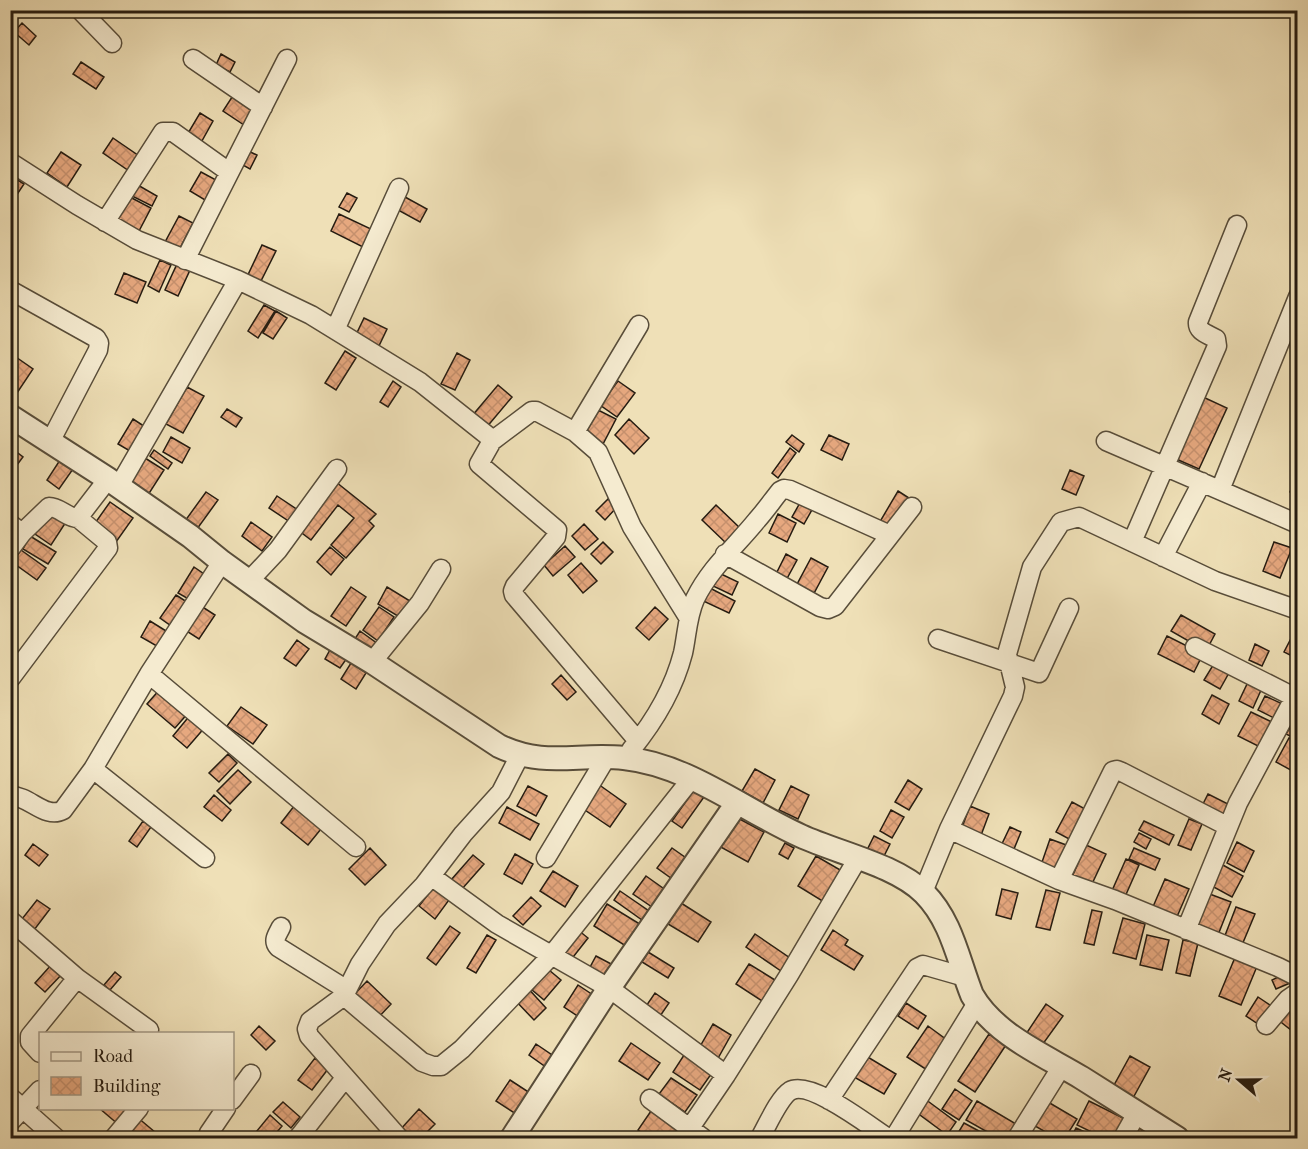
<svg xmlns="http://www.w3.org/2000/svg" width="1308" height="1149" font-family="'IM FELL French Canon',serif">
<style>
.building{fill:url(#building-cross-hatch);stroke:#261c11;stroke-width:1.5}
.lines{fill:none;stroke-linecap:round;stroke-linejoin:round}
.minor-casing{stroke:#584d3a;stroke-width:21}
.tertiary-casing{stroke:#584d3a;stroke-width:26}
.minor{stroke:#f5ebd0;stroke-width:18}
.tertiary{stroke:#f5ebd0;stroke-width:22}
</style>
<defs>
<pattern id="building-cross-hatch" width="8" height="8" patternUnits="userSpaceOnUse" patternTransform="scale(1.5)"><rect width="8" height="8" fill="#e6a87f"/><path d="M0 0l8 8M0 8l8-8" fill="none" stroke="#c5906d"/></pattern>
</defs>
<rect width="100%" height="100%" fill="#efe0b7"/>
<filter id="stains"><feTurbulence type="fractalNoise" baseFrequency=".00333" numOctaves="4"/><feColorMatrix values="0 0 0 0 .2 0 0 0 0 .09 0 0 0 0 .02 0 0 0 .5 -.17"/></filter>
<radialGradient id="worn" r=".72"><stop offset=".6" stop-color="#630" stop-opacity="0"/><stop offset="1" stop-color="#630" stop-opacity=".3"/></radialGradient>
<path class="building" d="M22,23L36,36L29,45L14,32Z
M221,54L235,62L230,72L216,65Z
M81,62L104,77L96,89L73,74Z
M234,94L255,108L244,125L223,111Z
M200,113L213,121L198,148L184,140Z
M113,138L142,158L132,173L103,153Z
M248,151L257,155L250,169L241,164Z
M61,152L81,165L67,187L47,173Z
M201,172L216,180L205,200L190,191Z
M10,175L24,184L10,205Z
M136,184L157,196L152,206L130,195Z
M347,193L357,198L349,212L339,207Z
M128,196L151,208L139,231L116,219Z
M405,197L427,209L420,222L398,210Z
M339,214L371,229L363,247L331,231Z
M179,216L193,223L178,252L164,244Z
M262,245L276,251L259,285L246,279Z
M160,260L171,265L159,292L148,286Z
M177,264L190,270L178,296L165,290Z
M124,273L146,282L137,303L115,294Z
M264,305L275,311L258,338L248,331Z
M276,311L287,318L273,339L263,333Z
M364,318L387,329L377,350L354,339Z
M345,351L356,358L336,390L325,383Z
M457,353L470,360L455,390L441,384Z
M13,355L33,369L15,396L10,393V359Z
M393,381L401,387L388,407L380,402Z
M618,381L635,393L617,417L600,405Z
M498,385L512,397L486,428L472,416Z
M187,387L204,396L183,433L166,424Z
M1203,397L1227,408L1199,469L1176,459Z
M227,409L242,418L236,427L221,417Z
M598,410L616,419L602,446L584,436Z
M133,419L150,430L135,454L118,444Z
M629,419L649,438L634,454L615,435Z
M792,435L804,444L799,452L786,442Z
M829,435L849,444L842,460L821,450Z
M171,437L190,448L182,463L163,452Z
M10,447L23,457L11,473H10Z
M790,448L796,453L778,478L772,473Z
M154,450L172,463L168,469L150,456Z
M145,458L164,470L148,495L129,482Z
M60,460L73,469L59,489L47,480Z
M1070,470L1084,476L1076,495L1062,489Z
M1298,475V496L1290,492Z
M336,482L376,514L369,521L374,526L346,558L331,545L354,518L338,505L311,540L298,530Z
M898,491L909,498L889,531L878,525Z
M206,492L218,500L197,529L185,521Z
M277,496L301,512L293,524L269,508Z
M608,499L617,507L605,520L596,511Z
M801,501L813,508L804,524L792,517Z
M110,502L133,518L116,542L93,526Z
M716,505L741,529L727,544L702,520Z
M49,512L66,522L51,545L35,534Z
M778,514L796,523L787,542L769,533Z
M251,522L272,537L262,551L242,536Z
M584,524L598,539L585,550L572,536Z
M30,536L56,552L48,564L23,549Z
M603,542L613,552L601,564L591,554Z
M1274,542L1292,548L1280,578L1263,571Z
M565,546L575,557L553,576L544,565Z
M330,547L344,559L331,575L317,562Z
M21,550L46,568L37,580L12,562Z
M786,554L797,560L784,584L774,578Z
M811,558L828,567L812,597L795,588Z
M581,563L597,581L583,593L568,575Z
M194,567L207,576L192,601L178,593Z
M719,573L738,582L732,595L713,586Z
M706,586L735,601L729,613L699,599Z
M351,587L366,597L346,626L331,616Z
M387,587L410,601L401,618L378,604Z
M176,595L190,604L174,628L160,618Z
M201,606L215,615L199,639L185,630Z
M379,607L394,617L378,641L363,630Z
M655,607L668,619L649,640L636,628Z
M1181,615L1215,634L1206,651L1171,631Z
M150,621L171,634L162,649L141,637Z
M1298,625V659L1284,652Z
M360,631L378,644L369,657L351,645Z
M1167,636L1203,654L1194,672L1158,654Z
M297,640L309,649L296,666L284,658Z
M1255,644L1269,651L1262,666L1249,660Z
M331,648L347,658L340,668L325,659Z
M1215,662L1230,671L1220,689L1204,680Z
M351,663L366,673L356,689L341,679Z
M561,675L576,692L567,700L552,684Z
M1248,682L1262,688L1253,708L1239,701Z
M161,688L189,712L175,728L147,704Z
M1212,695L1229,704L1219,724L1202,714Z
M1265,696L1285,705L1278,720L1258,710Z
M241,707L267,725L253,744L227,726Z
M1251,712L1276,724L1264,749L1238,736Z
M191,714L206,726L187,748L173,736Z
M1298,714V740L1286,734Z
M1289,738L1298,742V774L1276,762Z
M228,754L237,763L219,782L209,773Z
M755,769L775,780L763,803L742,791Z
M238,770L251,782L230,804L217,791Z
M908,780L922,789L909,810L895,802Z
M598,784L626,804L610,827L582,808Z
M528,786L547,796L536,816L517,806Z
M791,786L809,795L798,819L779,810Z
M694,790L704,797L682,828L672,821Z
M1208,794L1232,806L1224,823L1200,810Z
M214,795L231,810L222,821L204,807Z
M298,801L325,824L308,845L281,823Z
M1072,802L1087,810L1071,840L1056,832Z
M970,806L989,814L980,838L961,830Z
M507,807L539,824L530,840L499,823Z
M891,810L904,817L892,838L880,831Z
M734,816L764,832L748,862L717,845Z
M1189,819L1202,824L1191,850L1178,845Z
M143,821L151,827L137,847L129,841Z
M1144,821L1174,835L1169,845L1139,830Z
M1010,827L1021,832L1012,854L1000,848Z
M1139,833L1151,839L1146,849L1134,842Z
M874,836L890,844L880,864L864,856Z
M1050,839L1069,846L1059,872L1041,865Z
M1237,842L1254,851L1244,872L1227,863Z
M785,843L794,848L788,859L779,854Z
M33,844L48,855L39,866L25,855Z
M1086,845L1106,854L1091,886L1072,877Z
M370,848L386,865L365,885L349,869Z
M672,848L689,860L675,881L657,868Z
M1134,848L1160,859L1155,870L1129,859Z
M515,854L533,864L522,884L504,874Z
M473,855L484,864L462,889L451,880Z
M816,856L842,871L824,902L798,886Z
M1126,859L1139,865L1124,899L1111,893Z
M1221,864L1243,876L1232,897L1210,885Z
M553,871L578,886L565,907L540,891Z
M646,876L667,891L655,909L633,894Z
M1165,879L1189,889L1176,919L1152,909Z
M433,888L449,900L435,919L419,906Z
M1002,889L1018,893L1011,919L996,915Z
M1046,890L1060,893L1050,930L1036,927Z
M620,891L649,911L642,920L614,900Z
M1207,893L1231,902L1218,935L1195,926Z
M531,897L541,906L523,925L513,916Z
M37,900L50,909L31,934L18,924Z
M681,903L711,922L698,942L668,924Z
M607,904L643,926L629,948L594,926Z
M1236,907L1255,914L1242,945L1224,938Z
M1092,910L1102,912L1094,945L1084,943Z
M1123,918L1145,924L1136,959L1113,953Z
M450,926L460,933L436,965L427,958Z
M578,930L588,938L570,961L560,954Z
M833,930L848,940L845,945L863,956L854,970L821,950Z
M755,934L790,958L781,971L746,947Z
M487,935L496,940L476,973L467,968Z
M1147,935L1169,940L1162,970L1140,965Z
M1183,940L1198,943L1190,976L1176,973Z
M648,952L674,968L668,978L642,962Z
M1236,955L1258,964L1241,1005L1219,996Z
M596,956L617,967L609,980L589,969Z
M52,964L63,973L45,992L35,983Z
M749,964L775,980L762,1001L736,984Z
M549,970L561,980L544,1000L532,990Z
M115,972L121,977L110,990L104,985Z
M1286,973L1290,983L1276,989L1272,980Z
M367,981L391,1004L375,1021L351,998Z
M525,985L546,1008L534,1020L513,998Z
M578,985L596,997L582,1019L564,1007Z
M655,993L669,1003L656,1022L642,1012Z
M1258,997L1276,1009L1264,1028L1246,1016Z
M1298,1000V1032L1296,1034L1277,1019Z
M906,1003L926,1016L918,1029L898,1016Z
M1046,1004L1063,1016L1040,1048L1024,1037Z
M713,1024L731,1035L717,1060L698,1050Z
M259,1026L275,1041L266,1050L251,1035Z
M928,1026L947,1040L927,1070L907,1057Z
M989,1034L1006,1045L975,1092L958,1081Z
M631,1043L660,1063L648,1080L619,1061Z
M536,1044L558,1059L550,1070L529,1055Z
M686,1052L714,1070L700,1090L673,1072Z
M866,1056L896,1074L884,1094L854,1077Z
M1130,1056L1150,1067L1133,1098L1113,1087Z
M315,1058L328,1069L312,1090L298,1080Z
M671,1078L697,1095L685,1112L659,1094Z
M510,1080L530,1093L516,1114L496,1101Z
M955,1089L972,1101L959,1120L942,1109Z
M925,1099L956,1122L947,1135L916,1112Z
M977,1101L1016,1124L1008,1138H998L966,1120Z
M1089,1101L1125,1119L1115,1138H1104L1077,1125Z
M283,1102L300,1117L291,1128L273,1112Z
M1048,1102L1077,1119L1065,1138H1056L1035,1126Z
M99,1108H123L129,1113L119,1125Z
M653,1108L682,1128L675,1138H650L638,1130Z
M419,1109L435,1124L421,1138H409L400,1130Z
M270,1115L282,1126L272,1138H264L256,1132Z
M137,1117L162,1138H130L124,1133Z
M964,1123L992,1138H955Z
M1137,1124L1163,1138H1129Z
M1076,1128L1098,1138H1071Z"/>
<g class="lines">
<g class="minor-casing">
<path id="minor" d="M80,10L112,43
M193,59L263,107
M10,162L77,205L137,240L238,280L311,315L420,382L488,436L492,441L479,464L557,530L556,537L515,586L513,591L514,595L638,741
M105,222L163,132H173L229,172
M185,260L287,59
M10,290L96,338L99,343L98,350L50,442
M335,330L399,188
M575,432L598,452L632,527L688,617
M492,441L532,411H536L575,432L639,325
M1106,441L1298,524
M119,486L238,280
M1220,490L1298,297
M10,524L22,533L10,549
M22,533L49,507C60,507 67,518 78,518L108,479
M1132,542L1217,346L1216,339C1208,334 1197,332 1198,322L1237,225
M725,554L820,607L828,609L835,606L912,507
M1163,557L1202,482
M248,582L278,550L337,469
M938,639L1039,673L1069,608
M1195,647L1294,697
M372,662L420,603L441,569
M149,674L222,562
M10,679L108,548L107,542L78,518
M631,750C653,723 674,688 683,653C687,635 687,617 695,599C710,568 736,546 757,520C765,511 772,501 780,491L784,489L790,490L890,535
M93,769L205,858
M10,796C29,795 45,820 63,810L93,769L149,674L356,847
M949,829L1059,880L1115,900L1278,967L1298,977
M546,858L606,758
M431,876L497,924L609,988L726,1075
M1059,880L1113,771L1117,770L1122,772L1227,826
M923,892L949,829L1013,696L1015,687L1007,654L1032,567L1061,522L1079,517L1215,581L1298,610
M10,920L77,978L30,1036V1042L40,1053
M281,927C278,934 272,940 278,947L347,990
M1186,930L1238,803L1298,691
M77,978L149,1030
M344,996L422,1062L433,1066H441L462,1049L551,956L692,778
M1266,1025L1288,999L1298,992
M10,1097L56,1138
M650,1099L703,1138
M232,1100L251,1074
M829,1100L917,968L923,965L965,977
M10,1122L40,1090
M114,1138L139,1108
M207,1138L209,1133L226,1108
M298,1138L345,1078
M399,1138L309,1036L307,1029L310,1021L344,996L360,964L387,924L424,885L463,834L501,792L520,755
M683,1138L726,1075L789,975L858,858
M760,1138C767,1126 779,1098 790,1091C810,1079 869,1126 888,1138
M894,1138L977,1003
M1017,1138L1062,1066
M1123,1138L1137,1113"/>
</g>
<g class="tertiary-casing">
<path id="tertiary" d="M10,416L108,479L190,536L222,562L304,621L372,662L499,746C545,768 577,753 624,758C689,765 743,810 801,836C838,853 896,865 924,893C952,921 958,960 972,995C995,1035 1044,1055 1082,1078C1114,1098 1145,1118 1177,1138
M512,1138L609,988L737,803"/>
</g>
<use href="#minor" class="minor"/>
<use href="#tertiary" class="tertiary"/>
</g>
<rect width="1308" height="1149" fill="none" stroke="#efe0b7" stroke-width="36"/>
<rect x="12" y="12" width="1284" height="1125" fill="none" stroke="#261c11" stroke-width="3"/>
<rect x="18" y="18" width="1272" height="1113" fill="none" stroke="#261c11" stroke-width="1.5"/>
<rect x="39" y="1032" width="195" height="78" fill="#f5ebd0" stroke="#a29884" stroke-width="1.5"/>
<rect x="51" y="1052" width="30" height="9" fill="#f5ebd0" stroke="#a29884" stroke-width="1.5"/>
<text x="93" y="1062" font-size="18" fill="#261c11">Road</text>
<rect x="51" y="1077" width="30" height="18" fill="url(#building-cross-hatch)" stroke="#a29884" stroke-width="1.5"/>
<text x="93" y="1092" font-size="18" fill="#261c11">Building</text>
<g transform="translate(1239 1080) rotate(290)" stroke="#f5ebd0" stroke-width="4.5" paint-order="stroke">
<path d="M0-4.5L10 22L0 15L-10 22Z" fill="#261c11"/>
<text y="-9" font-size="16" font-weight="bold" text-anchor="middle" fill="#261c11">N</text>
</g>
<rect width="100%" height="100%" filter="url(#stains)"/>
<rect width="100%" height="100%" fill="url(#worn)"/>
</svg>
